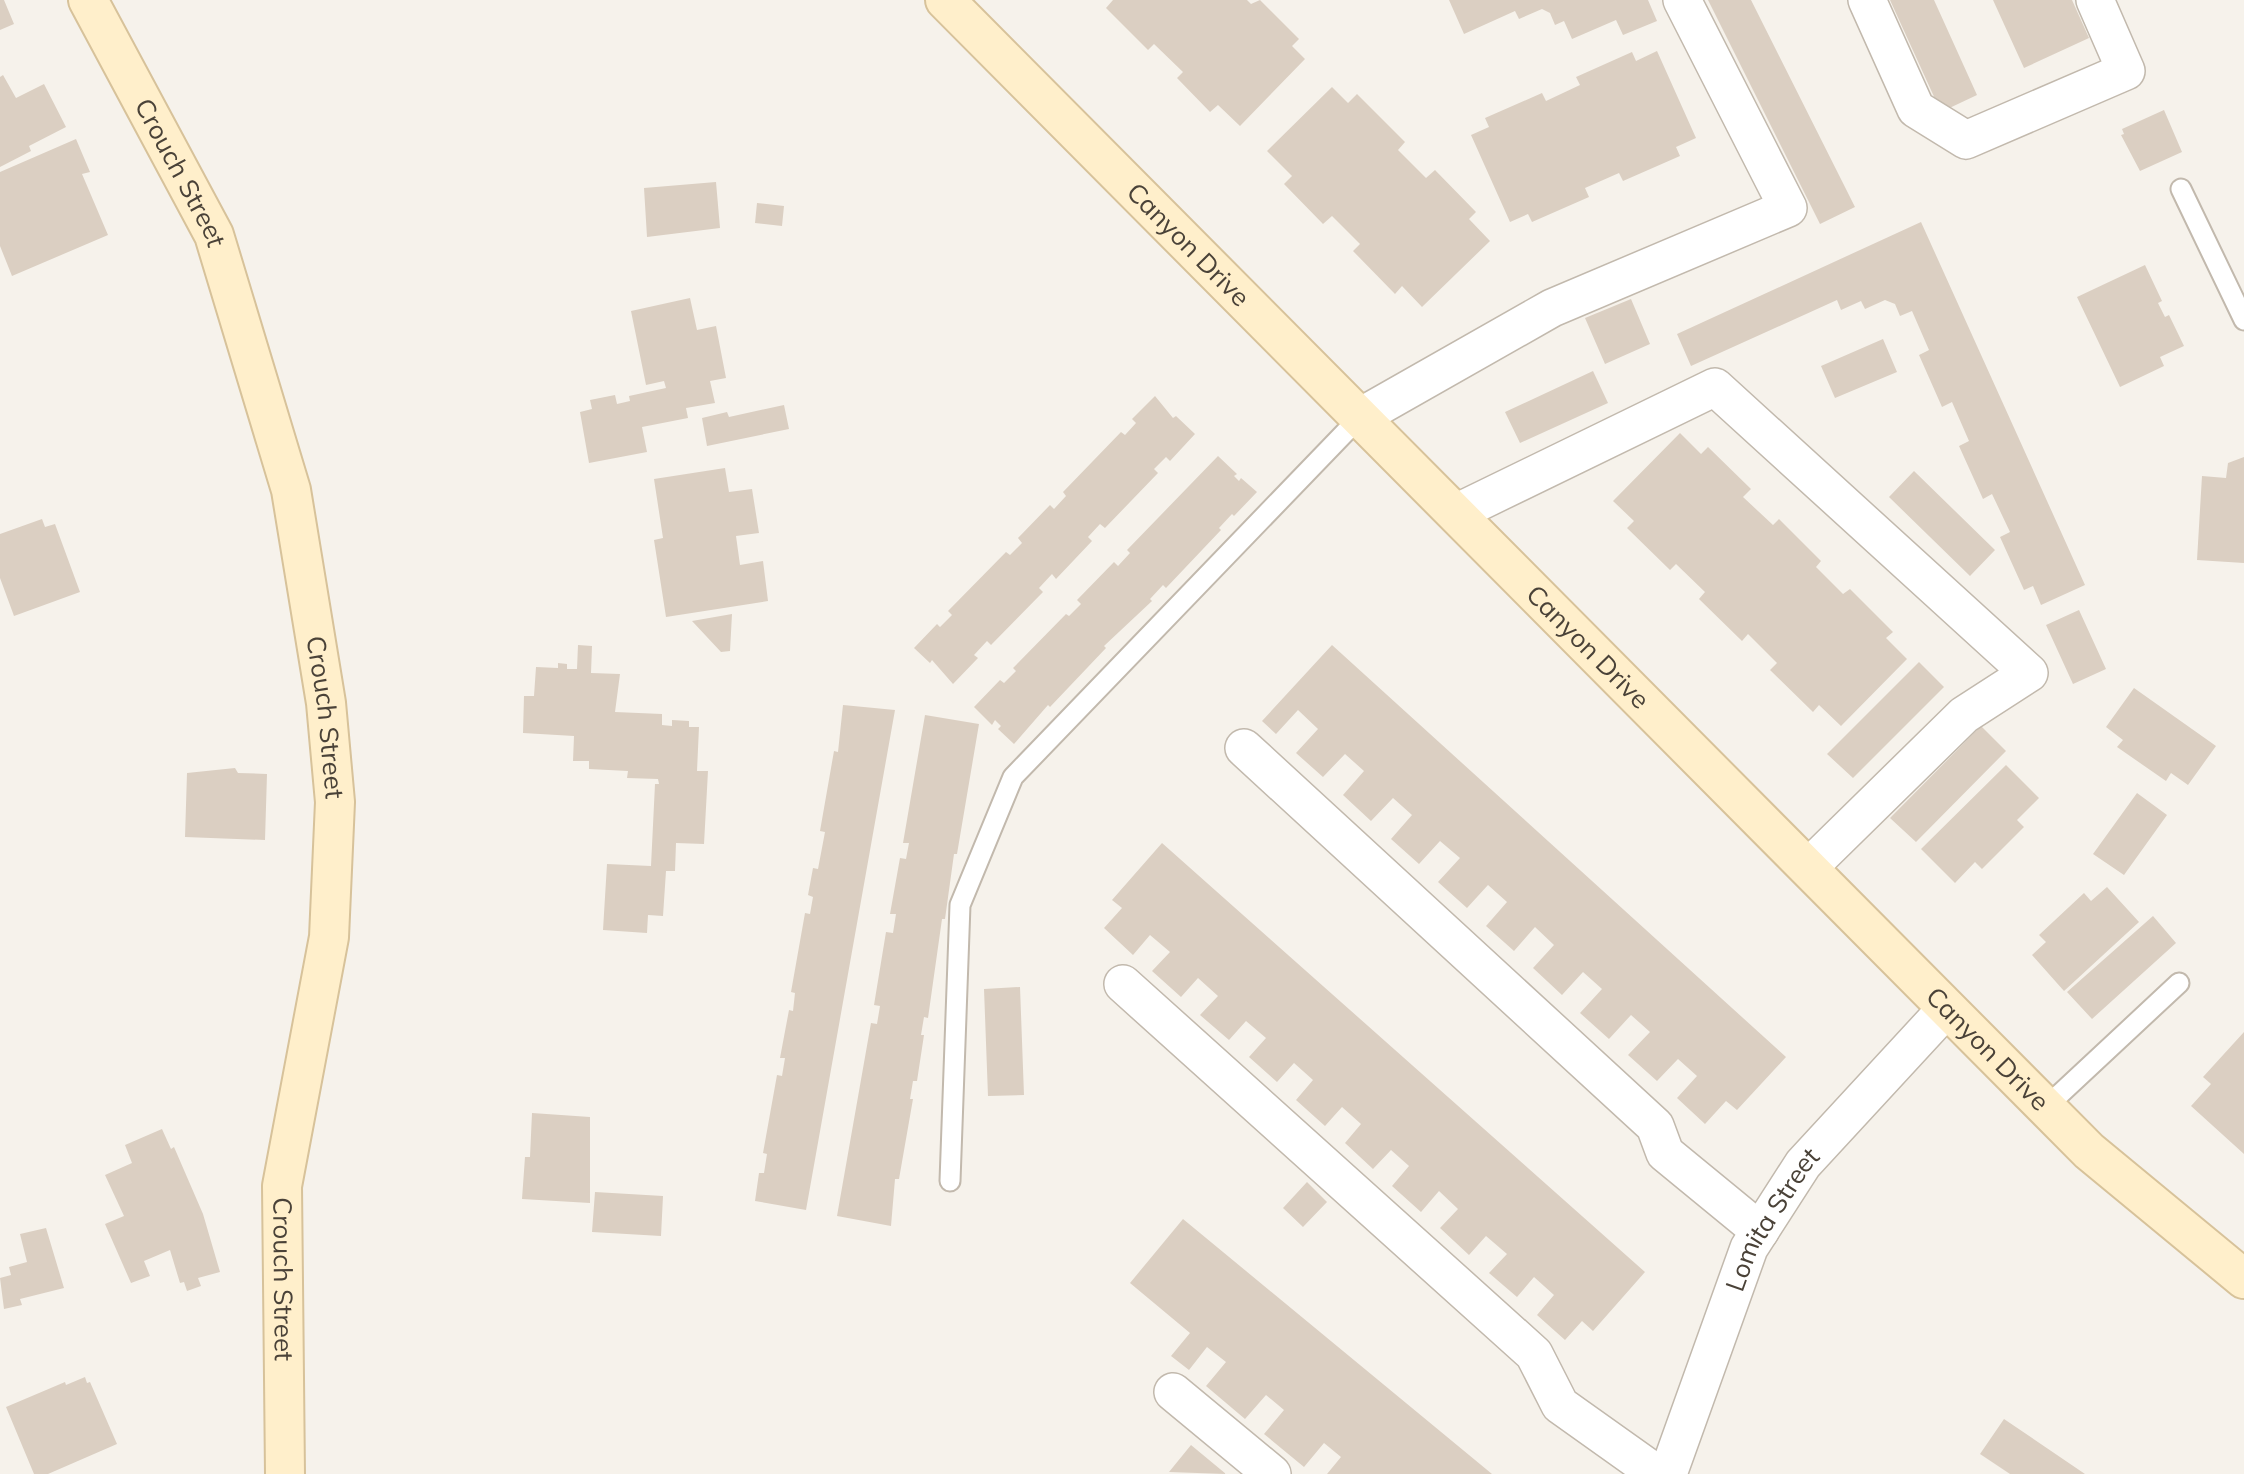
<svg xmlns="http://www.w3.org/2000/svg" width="2244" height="1474" font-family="Mulish,sans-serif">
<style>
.building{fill:#dbcfc2}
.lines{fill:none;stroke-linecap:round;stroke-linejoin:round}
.lane-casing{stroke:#c2b9ad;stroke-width:23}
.street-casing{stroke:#c2b9ad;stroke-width:40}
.secondary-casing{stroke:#d7c29a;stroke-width:42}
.lane{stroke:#fff;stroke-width:19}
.street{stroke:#fff;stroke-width:37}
.secondary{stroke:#ffefcb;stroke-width:38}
.labels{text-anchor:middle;stroke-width:6;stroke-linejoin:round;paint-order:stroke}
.street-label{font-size:26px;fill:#4a4238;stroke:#fff}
</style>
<rect width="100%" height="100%" fill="#f6f2eb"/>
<path class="building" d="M0,0H4L14,24L0,30Z
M1113,0H1247L1251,4L1260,0L1299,39L1292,46L1305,59L1240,126L1218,105L1210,112L1177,78L1183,72L1154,44L1148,50L1106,8Z
M1449,0H1648L1657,21L1623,35L1616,20L1572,39L1564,21L1555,25L1550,13L1542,9L1519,19L1515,11L1464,34Z
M1708,0H1751L1855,207L1820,224Z
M1890,0H1934L1977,95L1941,112Z
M1993,0H2072L2089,38L2024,68Z
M1657,51L1696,138L1676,147L1680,156L1623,181L1619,173L1585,188L1589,197L1532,222L1528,214L1510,222L1471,135L1489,127L1485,118L1542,93L1546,101L1580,85L1576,77L1632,52L1636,61Z
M3,75L16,98L44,84L66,127L29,146L31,151L0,167V77Z
M1332,87L1348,103L1357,94L1405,142L1398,150L1426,178L1435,170L1476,212L1469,219L1490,241L1422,307L1402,286L1395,294L1353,251L1360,244L1332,216L1323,224L1284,184L1292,176L1267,151Z
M2164,110L2182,152L2140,171L2121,135L2124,134L2122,129Z
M76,139L90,172L82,174L108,235L12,276L0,246V172Z
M716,182L720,228L647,237L644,188Z
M757,203L784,206L782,226L755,223Z
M1921,222L2085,585L2041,605L2033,586L2024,590L2000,537L2010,532L1992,494L1983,499L1959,446L1969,441L1952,402L1942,407L1919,355L1929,350L1912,311L1900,316L1895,304L1885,300L1865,309L1861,301L1841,310L1837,300L1691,366L1677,334Z
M2145,265L2162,301L2158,303L2165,317L2169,315L2184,346L2160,357L2164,366L2120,387L2077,297Z
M690,298L697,330L716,326L726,378L710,381L715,403L686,408L688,418L642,427L647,452L589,463L580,412L592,409L590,400L615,395L617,404L630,401L629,396L666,388L664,381L646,385L631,311Z
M1631,299L1650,344L1605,364L1585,318Z
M1883,339L1897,372L1835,398L1821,366Z
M1593,371L1608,403L1520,443L1505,412Z
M1155,396L1173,418L1176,416L1195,434L1170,461L1166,457L1154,469L1158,473L1105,528L1100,524L1088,537L1092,541L1056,579L1052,574L1039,588L1043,592L991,645L987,641L974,655L978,658L953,684L932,660L930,663L914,648L937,624L940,627L952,615L948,611L1006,552L1010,555L1022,543L1018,538L1050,505L1054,509L1066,496L1063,492L1121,432L1125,435L1136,423L1132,419Z
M784,405L789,429L707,446L702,418L727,412L729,417Z
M1680,433L1701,454L1708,447L1751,489L1743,497L1773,525L1779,519L1821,561L1816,567L1843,594L1850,589L1893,632L1886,638L1907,659L1841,726L1819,705L1813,712L1770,670L1777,663L1748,634L1742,641L1699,599L1705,592L1676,564L1670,570L1627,528L1634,521L1613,501Z
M1218,456L1237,474L1234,476L1239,481L1241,478L1257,492L1234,516L1232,514L1219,528L1221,530L1166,588L1163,585L1150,599L1152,601L1104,646L1106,648L1050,707L1048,705L1014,744L998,729L1001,726L995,720L992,725L974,707L1000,680L1004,683L1016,671L1013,668L1066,614L1069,616L1081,604L1077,600L1114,562L1118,566L1130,553L1127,550Z
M2244,457V563L2197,560L2202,476L2226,478L2228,463Z
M725,468L729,492L752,489L759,533L736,536L740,565L763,561L768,601L666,617L654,540L663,538L654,479Z
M1914,471L1995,550L1970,576L1889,497Z
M42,519L45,527L55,524L80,592L14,616L0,578V534Z
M2079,610L2106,669L2073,684L2046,625Z
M732,614L730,651L721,652L692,621Z
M578,645L592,646L591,673L620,674L615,712L662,714V725L672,726V720L689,721V727H699L697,771H708L704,844L676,843L675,871H666L663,916L648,915L647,933L603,930L607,864L651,866L655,784H659L658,779L627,778L628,771L589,769V761H573L574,736L523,733L524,696H534L536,667L558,668V663L567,664V669H577Z
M1332,645L1786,1057L1737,1110L1726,1101L1705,1124L1677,1098L1697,1076L1678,1059L1657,1081L1628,1055L1650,1032L1631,1015L1609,1039L1580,1013L1602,989L1583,972L1562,995L1533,968L1554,945L1535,927L1514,951L1486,926L1507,902L1488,885L1467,908L1438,882L1460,858L1440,841L1419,864L1391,839L1412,815L1393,798L1371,821L1343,795L1364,771L1345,754L1323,777L1296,753L1318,729L1298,710L1276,734L1262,721Z
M1919,662L1944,687L1853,778L1827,754Z
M2134,688L2216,746L2188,785L2171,773L2166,781L2117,747L2123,740L2106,727Z
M843,705L895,710L806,1210L755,1201L759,1173H764L767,1154L763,1153L777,1075L782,1076L785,1058H780L789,1010L793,1011L795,993L791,992L805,913L810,914L813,897L808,895L813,868L818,869L825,832L820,831L834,751L838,752Z
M925,715L979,724L957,854H954L945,919H942L928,1018L924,1017L921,1035H924L917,1081H913L910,1099H913L899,1179H895L891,1226L837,1216L871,1023L877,1024L880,1006L874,1005L886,932L893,933L896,914H890L900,858L906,859L909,843H903Z
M1981,726L2006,751L1916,842L1890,818Z
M2006,765L2039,798L2017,820L2024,827L1982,869L1975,862L1955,883L1921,849Z
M235,768L238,773L267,774L265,840L185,837L187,773Z
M2137,793L2167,815L2124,875L2093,854Z
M1162,843L1645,1272L1593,1331L1582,1321L1565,1340L1537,1315L1554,1295L1534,1277L1517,1297L1489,1273L1507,1254L1486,1236L1469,1255L1440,1228L1458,1209L1439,1191L1421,1212L1392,1186L1409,1166L1391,1150L1373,1169L1345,1143L1361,1124L1342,1107L1325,1126L1296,1100L1313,1080L1294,1063L1277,1082L1249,1057L1266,1038L1246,1021L1229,1040L1200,1015L1218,996L1198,978L1181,997L1152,971L1170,952L1150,935L1133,955L1104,928L1122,908L1112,900Z
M2107,887L2139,922L2064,991L2032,955L2046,942L2039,935L2084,893L2091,901Z
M2153,916L2176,943L2092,1019L2067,992Z
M1020,987L1024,1095L988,1096L984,989Z
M2244,1032V1154L2191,1106L2211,1084L2203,1077Z
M532,1113L590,1117V1203L522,1199L525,1157H530Z
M162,1129L171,1149L174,1147L203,1214L220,1272L198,1278L201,1286L187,1291L184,1282L180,1283L170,1250L144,1261L150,1276L131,1283L105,1224L124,1216L105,1175L132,1163L125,1145Z
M1307,1182L1327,1202L1303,1227L1283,1208Z
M595,1192L663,1196L661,1236L592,1232Z
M1183,1219L1492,1474H1327L1341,1457L1324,1443L1304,1467L1264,1434L1284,1410L1266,1395L1245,1419L1206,1386L1226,1362L1207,1347L1189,1370L1171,1356L1190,1333L1130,1283Z
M46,1228L64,1288L20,1299L22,1305L4,1309L0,1278L11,1275L9,1267L27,1262L20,1234Z
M85,1377L87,1383L90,1382L117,1444L48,1474H34L6,1407L65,1382L66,1385Z
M2004,1419L2085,1474H2010L1980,1454Z
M1191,1445L1226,1474L1169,1472Z"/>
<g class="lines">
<g class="lane-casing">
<path id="lane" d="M2181,189L2244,320
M2046,1107L2179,983
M950,1181L960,905L1013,777L1360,417"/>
</g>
<g class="street-casing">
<g id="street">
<path d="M1867,0L1916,109L1966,140L2126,71L2095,0"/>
<path d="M1360,417L1552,308L1788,208L1682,0"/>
<path d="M1456,513L1715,387L2029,673L1964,715L1808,868"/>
<path d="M1244,748L1655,1126L1665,1153L1760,1231"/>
<path d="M1123,984L1534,1354L1560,1405L1657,1474"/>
<path d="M1173,1392L1272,1474"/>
<path id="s1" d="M1668,1474L1749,1248L1803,1164L1947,1008"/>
</g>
</g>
<g class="secondary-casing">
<g id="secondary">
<path id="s2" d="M88,0L214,235L291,490L326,703L335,802L329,937L282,1186L285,1474"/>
<path id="s3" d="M945,0L2089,1151L2244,1279"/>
</g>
</g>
<use href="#lane" class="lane"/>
<use href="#street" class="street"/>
<use href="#secondary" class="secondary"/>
</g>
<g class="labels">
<g class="street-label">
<text dy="9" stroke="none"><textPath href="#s2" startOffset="196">Crouch Street</textPath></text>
<text dy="9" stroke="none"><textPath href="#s3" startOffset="345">Canyon Drive</textPath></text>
<text dy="9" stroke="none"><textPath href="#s3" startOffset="912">Canyon Drive</textPath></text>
<text dy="9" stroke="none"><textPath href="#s2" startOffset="763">Crouch Street</textPath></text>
<text dy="9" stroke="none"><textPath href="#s3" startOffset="1479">Canyon Drive</textPath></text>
<text dy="9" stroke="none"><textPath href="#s1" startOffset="276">Lomita Street</textPath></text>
<text dy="9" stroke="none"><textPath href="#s2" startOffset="1330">Crouch Street</textPath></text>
</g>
</g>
</svg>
